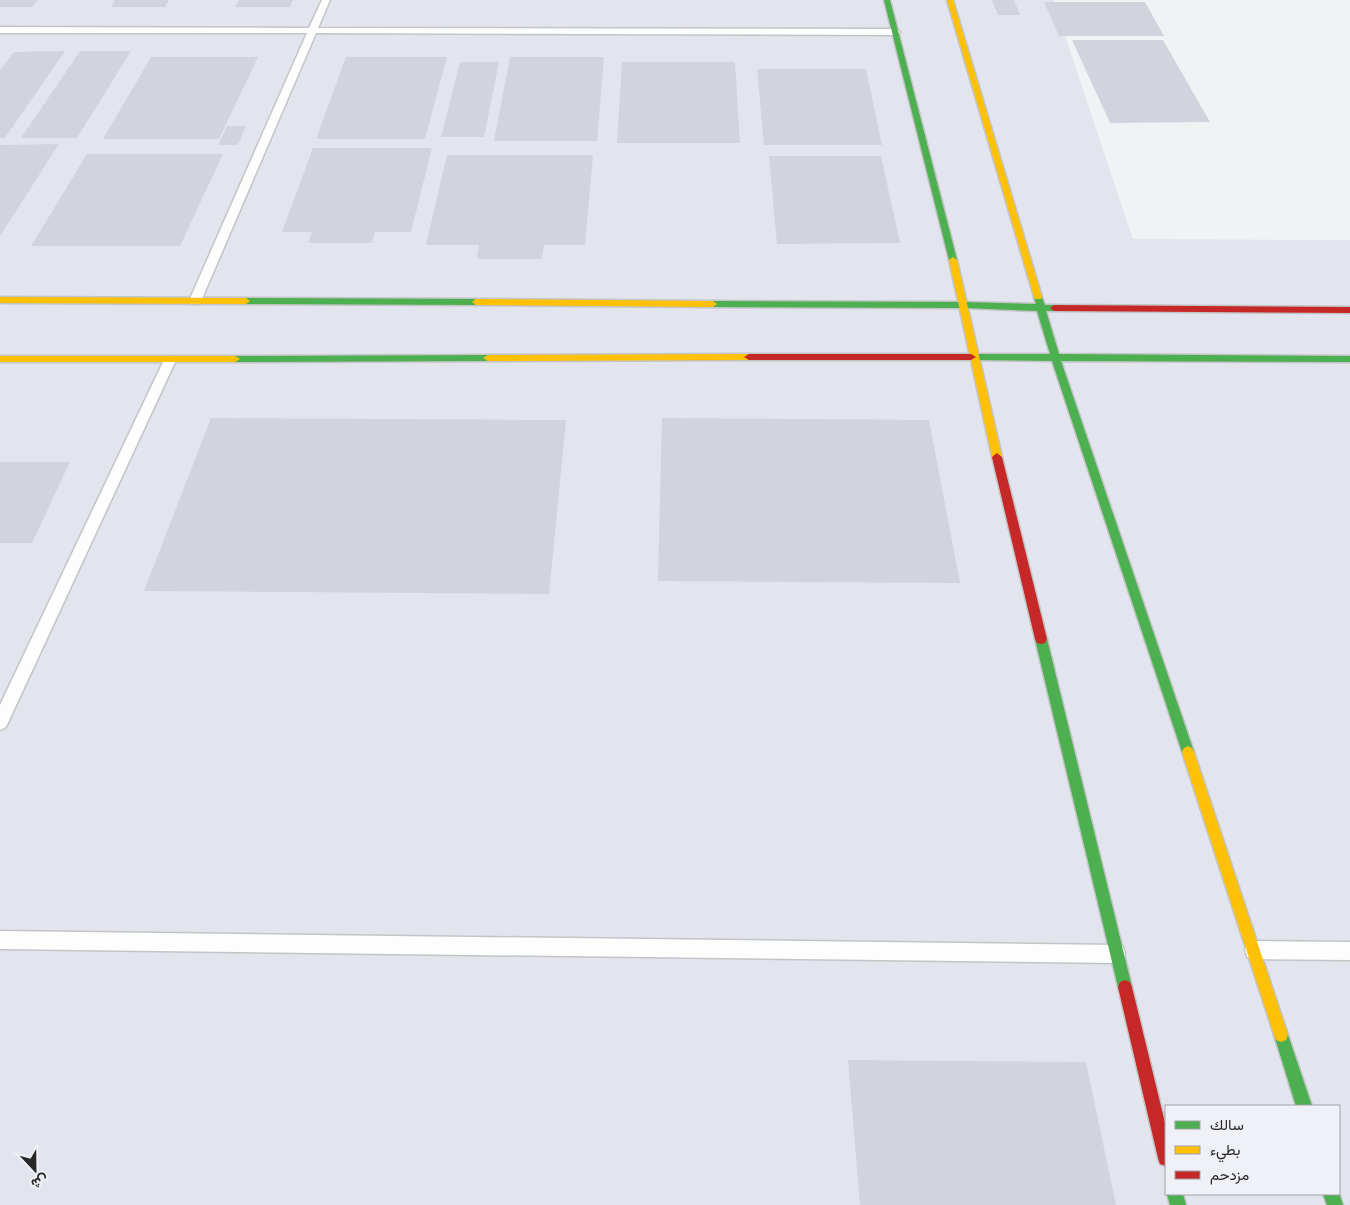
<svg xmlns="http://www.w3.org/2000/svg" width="1350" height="1205" font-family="Barlow,Vazirmatn,sans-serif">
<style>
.built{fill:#e2e5ee;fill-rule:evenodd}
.building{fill:#d1d4dc}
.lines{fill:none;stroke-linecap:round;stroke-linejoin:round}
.lane-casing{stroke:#c3c4c6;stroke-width:3}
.fast-casing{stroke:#c3c4c6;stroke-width:3}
.slow-casing{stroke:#c3c4c6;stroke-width:3}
.jam-casing{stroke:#c3c4c6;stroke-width:3}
.lane{fill:#fdfdfe;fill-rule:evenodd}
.fast{fill:#4caf50;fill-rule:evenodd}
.slow{fill:#ffc107;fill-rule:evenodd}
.jam{fill:#c62828;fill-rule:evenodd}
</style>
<rect width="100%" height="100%" fill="#f1f2f5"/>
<path class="built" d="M0,0H1053L1133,239L1350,240V1205H0ZM1166,1106H1339V1194H1166Z"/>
<path class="building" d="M0,0H38L32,7H0Z
M115,0H169L165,7H111Z
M239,0H293L290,7H235Z
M992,0H1014L1020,15H998Z
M1044,2H1145L1164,36H1059Z
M1072,40H1163L1210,122L1110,123Z
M65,51L5,138H0V70L14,52Z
M80,51H131L77,138H21Z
M151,57H258L219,139H103Z
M346,57H447L425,139H316Z
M510,57H604L597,141H494Z
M460,62H499L484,137H441Z
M622,62H735L740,143H617Z
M757,69H866L882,145H764Z
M227,126H246L238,145H218Z
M59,144L0,236V145Z
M313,148H432L411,232H375L372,243H308L312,232H282Z
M87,154H223L180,246H31Z
M447,155H593L585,245H544L542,259H477L479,245H426Z
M769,156H881L900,243L777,244Z
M211,418L566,420L549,594L144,591Z
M662,418L929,420L960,583L658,581Z
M0,462H70L32,543H0Z
M848,1060L1086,1062L1116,1205H860Z"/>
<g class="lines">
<g class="lane-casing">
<path id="lane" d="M322,0H330L318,28L896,29L900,32L896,35L316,33L201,301L199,304H191L189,301L307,33H0V27L309,28Z
M170,356L174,357L176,360L6,727L0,730V705L164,360L166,357Z
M0,931L1116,945L1123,947L1125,954L1123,961L1116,963L0,949Z
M1254,941L1350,942V960L1254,959L1247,957L1245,950L1247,943Z"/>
</g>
<g class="fast-casing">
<path id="fast" d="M884,0H890L957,260L953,263L949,260Z
M1038,294L1041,295L1045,305H1054L1058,308L1054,311H1046L1059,354L1350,356V362L1061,361L1194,752L1192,756L1188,758L1184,756L1182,752L1052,361L971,360L966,357L971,354H1050L1037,311L964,308L713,307L709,304L713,301L964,302L1036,304L1034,297Z
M246,298L476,299L480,302L476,305L246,304L242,301Z
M488,355L493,358L488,361L235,362L230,359L235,356Z
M1041,634L1045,635L1047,639L1132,987L1130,992L1125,994L1120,992L1118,987L1035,639L1037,635Z
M1281,1028L1286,1030L1288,1035L1312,1106H1296L1274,1035L1276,1030Z
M1167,1194H1183L1186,1205H1170Z
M1323,1194L1339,1193L1343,1205H1327Z"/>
</g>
<g class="slow-casing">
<path id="slow" d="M947,0H953L1042,297L1041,299H1035L1034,297Z
M953,257L957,260L1002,457L997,461L992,457L949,260Z
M0,297L246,298L250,301L246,304L0,303Z
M476,299L713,301L717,304L713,307L476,305L472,302Z
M749,354L754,357L749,360L488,361L483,358L488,355Z
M0,356H235L240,359L235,362H0Z
M1188,746L1192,748L1194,752L1288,1035L1286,1040L1281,1042L1276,1040L1274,1035L1182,752L1184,748Z"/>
</g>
<g class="jam-casing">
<path id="jam" d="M1054,305L1350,307V313L1054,311L1050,308Z
M749,354H971L976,357L971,360H749L744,357Z
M997,453L1002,457L1047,639L1045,643L1041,644L1037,643L1035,639L992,457Z
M1125,980L1130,982L1132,987L1166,1127V1166L1160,1164L1158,1158L1118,987L1120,982Z"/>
</g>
<use href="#lane" class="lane"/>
<use href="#fast" class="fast"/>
<use href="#slow" class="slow"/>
<use href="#jam" class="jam"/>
</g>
<rect x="1165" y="1105" width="175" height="90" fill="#eff1f7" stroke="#9fa1a5"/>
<rect x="1175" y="1121" width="25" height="8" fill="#4caf50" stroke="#9fa1a5"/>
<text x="1210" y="1130" font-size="15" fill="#28282b">سالك</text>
<rect x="1175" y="1146" width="25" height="8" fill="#ffc107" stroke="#9fa1a5"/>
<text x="1210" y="1155" font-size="15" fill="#28282b">بطيء</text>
<rect x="1175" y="1171" width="25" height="8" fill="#c62828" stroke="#9fa1a5"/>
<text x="1210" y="1180" font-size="15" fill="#28282b">مزدحم</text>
<g transform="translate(35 1170) rotate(158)" stroke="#eff1f7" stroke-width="4" paint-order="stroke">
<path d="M0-4L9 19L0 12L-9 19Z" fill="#28282b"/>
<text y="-8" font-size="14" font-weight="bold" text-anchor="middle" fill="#28282b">ش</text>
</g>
</svg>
